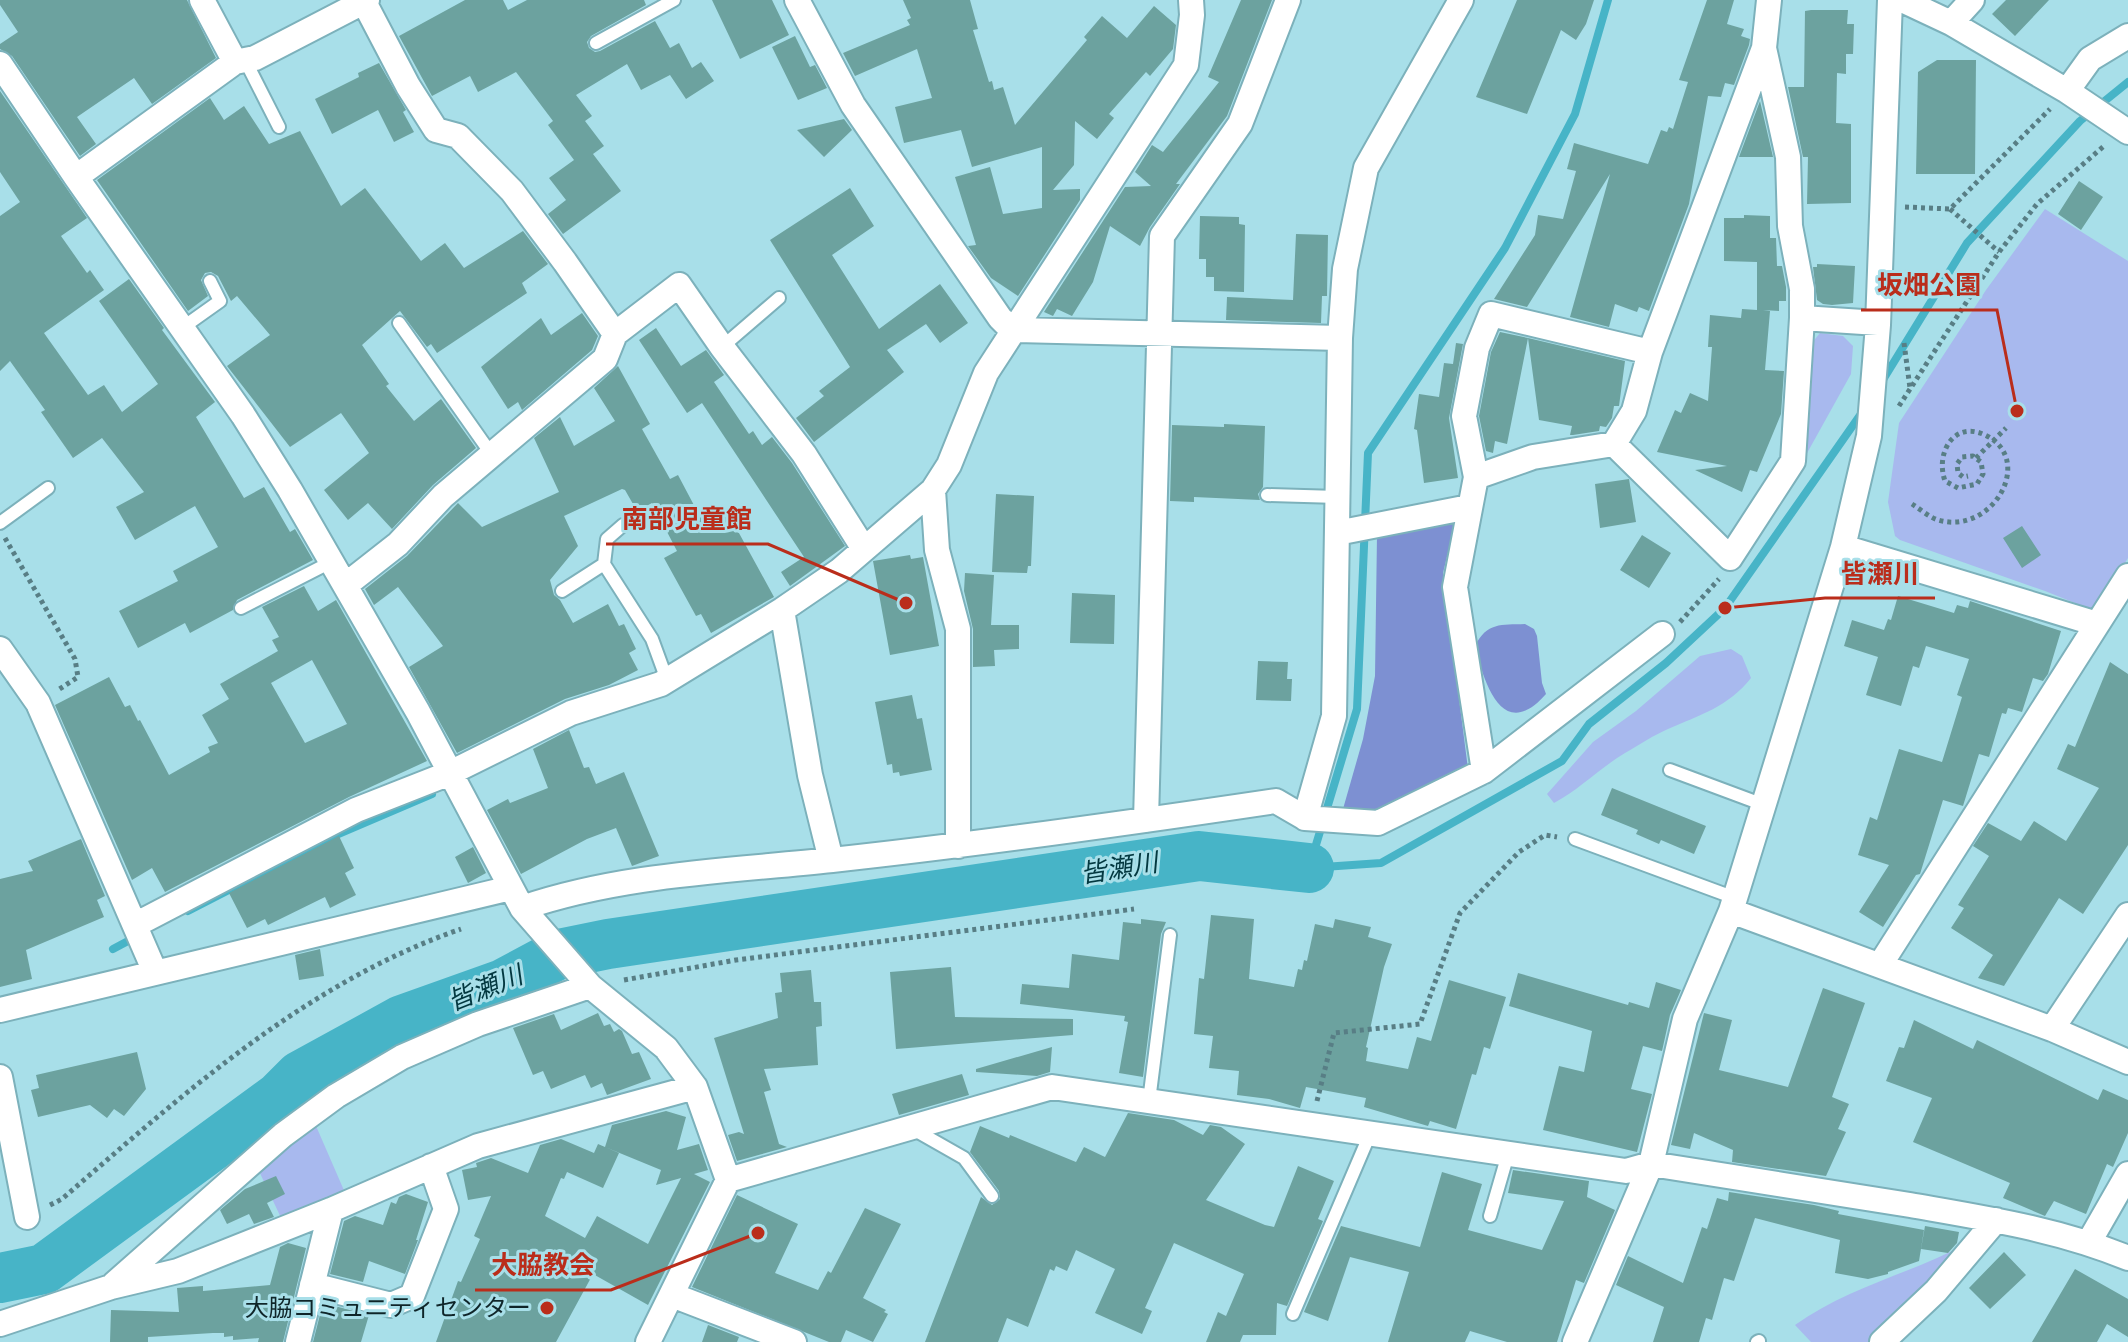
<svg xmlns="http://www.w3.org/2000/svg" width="2128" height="1342" font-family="'Source Sans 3','Noto Sans JP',sans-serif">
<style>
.green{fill:#a8b9ee}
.forest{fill:#7d90d2}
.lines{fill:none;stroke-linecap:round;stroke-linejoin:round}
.stream{stroke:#47b4c7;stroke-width:8}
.river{stroke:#47b4c7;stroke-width:50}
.building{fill:#6ca29f;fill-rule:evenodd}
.service-casing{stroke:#7cb1bb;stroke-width:16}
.minor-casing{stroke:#7cb1bb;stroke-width:28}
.path{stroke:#587e85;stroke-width:5;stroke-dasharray:4 4;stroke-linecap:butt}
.service{stroke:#fff;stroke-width:12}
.minor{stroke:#fff;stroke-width:24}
.poi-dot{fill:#ba2d1b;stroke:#a8dfe9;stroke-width:3}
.labels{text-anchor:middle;stroke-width:6;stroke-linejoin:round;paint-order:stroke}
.poi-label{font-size:24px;fill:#0f2529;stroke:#a8dfe9;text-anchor:end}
.water-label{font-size:26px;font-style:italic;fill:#033840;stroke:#a8dfe9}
.leader{fill:none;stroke:#ba2d1b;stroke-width:3}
.callout-dot{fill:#ba2d1b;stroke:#a8dfe9;stroke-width:3}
.callout-label{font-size:26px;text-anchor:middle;font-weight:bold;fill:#ba2d1b;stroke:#a8dfe9;stroke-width:6;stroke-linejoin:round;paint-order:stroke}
</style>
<rect width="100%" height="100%" fill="#a8dfe9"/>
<path class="green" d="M2045,209L2128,261V558L2095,611L2045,591L1900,540L1895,536L1888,502L1899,423L1986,290Z
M1820,333L1843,336L1853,346L1851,374L1801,464L1807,349Z
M1731,649L1742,656L1751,678C1728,707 1700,715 1668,729C1654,735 1639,745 1625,753C1600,768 1580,789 1554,803L1547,794L1593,742L1636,711L1700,656Z
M313,1119L346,1195L283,1222L258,1169Z
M1970,1242L1868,1342H1811L1795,1325C1848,1287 1913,1273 1970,1242Z"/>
<path class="forest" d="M1450,518L1455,524L1443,573L1468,769L1386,812L1343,809L1363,739L1375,676L1377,535Z
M1525,624L1534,629L1537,636L1542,683L1546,694C1502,744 1484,682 1475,646C1487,622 1501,625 1525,624Z"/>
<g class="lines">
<path class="stream" d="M1608,0L1575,114L1505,248L1368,453L1357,709L1309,868L1381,863L1562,761L1589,724L1666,663L1725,608L1863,411
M1881,383L1967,243L2080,121L2128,82
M188,911L336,835L432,794
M113,949L128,941"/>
<path class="river" d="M0,1278L44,1269L279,1097L300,1076L402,1020L503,984L559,954L608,944L1199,856L1309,868"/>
</g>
<path class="building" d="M0,0H187L216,58L152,104L134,78L77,117L96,144L80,156L12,56L0,49V44L18,32L0,5Z
M465,0H503L508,10L527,0H644L646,5L591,36L587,42L589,48L595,52L600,51L655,21L670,48L679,43L692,68L701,62L714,81L686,99L670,75L641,90L627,64L576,95L592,116L585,121L604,146L593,154L621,191L563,234L548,214L566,200L549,178L574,160L548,125L553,121L516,72L478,92L470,76L432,96L399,36Z
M712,0H772L789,35L740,59Z
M903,0H970L978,29L973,30L989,82L992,81L994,90L1003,87L1015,125L1087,40L1084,37L1102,16L1127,38L1154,6L1176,25L1173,49L1150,76L1146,72L1109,114L1114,118L1097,139L1075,121L1074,165L1053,190L1080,189V200L1018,296L991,278L968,246L976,245L955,177L990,167L1003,214L1042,208V147L972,167L961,130L904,143L895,107L932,98L917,49L855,76L843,53L910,25L907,20L911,18Z
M1241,0H1272L1227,116L1176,184H1180L1150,227L1140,246L1110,226L1093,282L1072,316L1057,309L1053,316L1044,312L1125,187L1151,186L1135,172L1152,145L1163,152L1219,82L1208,77Z
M1517,0H1594L1586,24L1576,40L1561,30L1527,114L1476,97Z
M1707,0H1734L1727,24L1744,29L1741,36L1750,39L1749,45L1734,85L1725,83L1721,97L1708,96L1689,204L1649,311L1639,307L1637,312L1615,304L1609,327L1570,317L1610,174L1527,307L1494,299L1535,235L1538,215L1563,219L1576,171L1567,169L1574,143L1648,164L1661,130L1667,132L1669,127L1673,129L1688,82L1679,80Z
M2006,0H2049L2015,36L1992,14Z
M1811,10H1848L1847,24H1854L1853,54H1846V74L1837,73L1836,123L1851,124V203L1807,204L1808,157H1803L1788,87H1804L1805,11Z
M795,36L810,67L815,65L827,88L798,100L772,47Z
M1937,60H1976L1975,174H1916L1918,72Z
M379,63L406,110L403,112L414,132L394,142L378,110L332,134L315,99L359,77L358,73Z
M0,91L87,218L61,236L87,273L90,270L104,290L44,333L88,395L104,385L122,412L158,384L99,301L129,279L164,328L162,330L215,402L196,417L244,498L264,487L290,532L295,529L313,560L237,600L233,610L190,633L185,623L138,648L119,611L178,581L173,571L218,547L195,506L135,540L116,507L144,492L102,438L73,458L41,412L45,410L10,361L0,371V216L20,202L0,172Z
M210,98L224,120L244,106L269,144L300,131L341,206L365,188L421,261L445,243L464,268L523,231L548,264L522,283L527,293L437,353L431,344L427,347L400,311L362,345L389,384L386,386L414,421L441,399L476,448L433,485L392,529L368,503L348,520L324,490L369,453L341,413L290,447L227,366L270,335L237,296L231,301L218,276L211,272L205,273L201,280L208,296L188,311L97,180Z
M1760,101L1773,157H1739Z
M844,119L852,130L824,157L797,130Z
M2079,181L2103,197L2081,230L2058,214Z
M850,188L874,226L832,255L879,329L940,284L968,323L940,343L926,324L887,350L904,372L814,442L796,418L824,396L819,391L850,367L770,240Z
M1744,215L1770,216V238H1776L1777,266H1782L1786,287V301H1779V311L1763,310L1770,311L1765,370L1784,371L1781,414L1757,472L1750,470L1742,492L1695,470L1727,466L1657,452L1675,410L1681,413L1690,393L1708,401L1712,347H1708L1710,315L1741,318L1742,309L1757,310V262L1724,261V218H1744Z
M1200,216L1239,217V224L1245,225L1244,292L1214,291V277H1206V259H1199Z
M1296,234L1328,235L1327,296H1322L1321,323L1226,320L1227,297L1293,300Z
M1817,264L1855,266L1853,303L1832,305L1823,304L1817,300L1813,267H1817Z
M582,313L598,336L592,350L522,410L518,402L508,409L481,367L541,318L551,335Z
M656,328L681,366L706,350L724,375L714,382L749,434L753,431L762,445L772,437L792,463L845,546L790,586L781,572L804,557L702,403L687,413L639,340Z
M1500,332L1528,338L1507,444L1495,441L1493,453L1486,451L1479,416L1491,352Z
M1528,338L1625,361L1619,406H1614L1612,418L1606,427L1600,426L1599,431L1573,435H1570L1572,426L1539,420Z
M1456,343L1463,344L1449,418L1458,478L1424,483L1417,430L1414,429L1419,394L1439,397L1444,363L1453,364Z
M618,366L650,424L642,429L670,479L678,475L705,526L728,513L774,597L711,633L701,614L696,616L664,558L677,551L652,503L637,511L625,490L622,489L564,516L578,546L550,580L554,595L560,600L573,623L608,604L619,626L624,624L636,649L629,653L638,670L609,685L565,699L457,753L409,667L443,646L398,587L374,605L365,589L407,556L458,503L482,527L559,492L534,438L560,417L574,446L615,421L594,388Z
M1224,424L1265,426L1263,487L1258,494L1260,500L1194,497V502L1170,501L1172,425L1224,427Z
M1629,479L1636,522L1600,528L1595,484Z
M996,494L1034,496L1031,566H1028L1027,573L992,572Z
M2022,526L2041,555L2022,568L2003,538Z
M1642,535L1671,553L1649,588L1620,570Z
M910,555L911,559L923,557L939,646L890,655L873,561Z
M965,573L994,575L991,625H1019V649L994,650L995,666L973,667V629L964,591Z
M304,586L318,611L336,600L427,761L349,797L165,892L152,868L132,880L55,705L109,677L125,707L130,705L138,721L140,720L169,775L210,752L208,747L218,743L202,715L229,699L220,684L278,651L272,640L279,637L262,607ZM312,660L347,724L305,743L271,683Z
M1072,593L1115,595L1114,644L1070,643Z
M1898,596L1954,613L1957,605L1968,608L1970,601L2061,631L2048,674L2043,681L2033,678L2022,712L2008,708L2006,714L2002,713L1989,757L1979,754L1963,806L1943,800L1920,874L1916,875L1883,927L1859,912L1889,865L1858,855L1870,817L1877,820L1899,749L1942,762L1962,697L1957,695L1969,659L1926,646L1919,668L1913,666L1901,706L1866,695L1878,657L1844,646L1852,620L1884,630L1888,619L1891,620Z
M1258,661L1288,662L1287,679H1292L1291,701L1256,700Z
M2110,662L2128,674V845L2083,914L2059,898L2004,986L1978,978L1993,955L1951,928L1964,908L1958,905L1989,856L1973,846L1988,823L2021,841L2034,821L2066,841L2099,788L2057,769L2068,744L2075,747Z
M912,695L917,719L922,718L932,770L900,776L899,772L893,773L892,764L887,765L875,702Z
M569,730L584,768L589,767L596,784L624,772L659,856L632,866L616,828L587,839L521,874L487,810L508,799L510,803L548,788L533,749Z
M1612,788L1706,826L1694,854L1661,840L1659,844L1636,834L1638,830L1601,815Z
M339,836L354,868L345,873L356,895L330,908L325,897L268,925L265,919L247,928L229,893Z
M81,839L105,896L97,900L104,917L26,950L32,979L0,987V879L33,871L28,861Z
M473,847L486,873L468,883L455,857Z
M1211,915L1254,919L1249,979L1294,987L1298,969L1302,970L1304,960L1307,961L1315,924L1333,928L1335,919L1371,927L1368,937L1392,944L1384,967L1366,1047L1368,1048L1366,1061L1408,1069L1417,1037L1431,1041L1449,980L1506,997L1490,1049L1484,1047L1476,1075L1472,1074L1456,1129L1430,1121L1428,1126L1364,1107L1366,1098L1306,1087L1300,1108L1269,1099L1237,1095L1239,1071L1209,1068L1213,1036L1194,1034L1199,978L1204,979Z
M1141,919L1166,922L1161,934L1143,1077L1119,1073L1128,1022L1124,1021L1125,1016L1020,1004L1022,984L1069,988L1072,954L1119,960L1123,922L1141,924Z
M320,949L324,976L299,980L295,955Z
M951,967L955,1017L1073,1019V1035L896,1049L890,972Z
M811,970L814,1002H821L822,1026L816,1027L818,1065L764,1069L771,1090L764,1092L779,1144L787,1147L737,1161L728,1135L739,1132L744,1134L714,1038L778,1018L775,993L782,992L780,973Z
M1518,973L1628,1005L1629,1002L1649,1008L1656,982L1681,990L1670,1015L1662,1051L1643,1046L1631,1089L1652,1094L1637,1152L1543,1130L1559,1066L1584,1072L1592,1031L1509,1006Z
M1823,988L1865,1003L1832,1097L1849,1104L1838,1129L1846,1132L1826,1176L1732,1162L1733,1150L1694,1133L1690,1149L1671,1145L1704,1013L1732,1020L1719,1070L1788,1087Z
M598,1013L604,1026L610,1024L614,1032L619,1029L622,1031L632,1054L639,1052L651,1079L607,1095L602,1083L591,1088L585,1075L551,1089L543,1071L533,1075L513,1028L554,1014L561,1030Z
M1914,1020L1973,1049L1977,1040L2098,1100L2103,1089L2128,1100V1133L2113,1167L2107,1164L2086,1214L2054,1201L2045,1216L2003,1198L2010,1183L1913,1142L1932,1098L1886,1081L1899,1047L1904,1048Z
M1052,1047L1050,1072L1037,1076L976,1072V1069Z
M137,1052L146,1089L124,1116L114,1109L107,1118L90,1105L38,1117L31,1090L39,1088L36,1075Z
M962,1074L969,1095L899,1115L892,1094Z
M666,1111L686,1117L677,1150L699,1144L708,1170L694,1174L710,1182L648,1305L593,1274L556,1342H436L458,1281L461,1282L480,1239L474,1236L491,1196L468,1200L462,1170L477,1167L476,1163L491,1158L528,1173L540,1145L561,1139L594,1153L598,1144L619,1153L603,1188L567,1172L564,1179L561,1178L545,1216L585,1238L597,1216L648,1244L681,1178L656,1185L661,1170L605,1147L612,1125Z
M1128,1113L1174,1120L1203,1135L1210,1125L1221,1127L1245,1144L1206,1200L1265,1225L1274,1227L1298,1166L1334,1181L1318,1219L1323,1221L1287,1306L1277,1303L1276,1335H1243L1240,1342H1206L1218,1312L1226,1316L1244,1274L1174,1243L1145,1308L1152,1311L1142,1334L1095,1313L1115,1269L1076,1250L1067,1271L1056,1266L1054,1271L1050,1269L1028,1327L1007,1318L998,1342H925L981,1197L992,1205L1000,1199L999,1191L970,1152L980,1126L1009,1138L1010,1135L1076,1162L1084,1147L1105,1157Z
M1513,1170L1589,1181L1587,1197L1615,1210L1584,1283L1576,1280L1557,1342H1507L1470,1331L1465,1342H1388L1409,1272L1350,1257L1328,1321L1304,1312L1341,1226L1420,1247L1442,1172L1482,1184L1468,1230L1542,1250L1564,1201L1508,1193Z
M276,1176L285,1194L267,1203L274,1217L254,1224L249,1214L227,1224L220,1210L245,1189Z
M1729,1192L1814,1205L1839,1211L1838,1214L1924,1230L1919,1261L1888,1272V1274L1868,1279L1835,1273L1840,1240L1755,1218L1734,1281L1724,1278L1712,1320L1706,1318L1699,1342H1653L1664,1307L1616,1285L1628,1256L1683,1283L1702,1227L1707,1229L1717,1198L1728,1201Z
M406,1194L428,1202L416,1240H418L405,1274L369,1261L363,1282L330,1274L344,1221L355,1216L383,1225L391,1202L396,1204L399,1197Z
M737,1195L798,1224L775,1273L818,1290L828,1271L831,1273L865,1208L901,1224L863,1298L886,1310L884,1312L888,1314L873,1342L846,1330L841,1342H829L692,1287Z
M1925,1226L1959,1232L1957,1243L1948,1253L1921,1249Z
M288,1243L306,1248L283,1342H258L259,1338L233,1340V1336L224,1337V1333H213L148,1337V1342H110L111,1310L179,1312L177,1288L203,1286V1291L270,1285L280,1247Z
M2004,1252L2026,1275L1990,1309L1969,1288Z
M2075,1269L2128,1299V1337L2107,1324L2097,1342H2032Z
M323,1303L369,1315L361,1342H313Z
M708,1325L739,1337L737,1342H702Z"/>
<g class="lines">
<g class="service-casing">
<path id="service" d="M596,43L674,0
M245,60L279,127
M399,323L492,455
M182,328L220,301L210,281
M722,347L779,298
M1267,495L1338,497
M0,523L48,488
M604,564L607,539L623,525
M562,591L604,564L652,639L667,680
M241,608L333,561
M1670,770L1764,805
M1575,839L1735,898
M1149,1101L1170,935
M913,1129L964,1158L992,1196
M1490,1216L1508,1154
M1293,1314L1370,1134
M1757,1342L1759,1341"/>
</g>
<g class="minor-casing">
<path id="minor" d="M202,0L235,62
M797,0L853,105L1000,318L1012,330L1340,338
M1769,0L1764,48L1788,157L1790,226L1802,289V318L1878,323
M1902,0L1951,23L2067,91L2128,132
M364,2L408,86L436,130L458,136L512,191L565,262L615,334
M1951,23L1972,0
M0,64L76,177L243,415L290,490L418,712L522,908L590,986L666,1048L695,1087L728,1180L648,1342
M2067,91L2090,59L2128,36
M76,177L235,62L255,58L367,0
M1650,352L1764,48
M1614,444L1730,558L1793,461L1802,318
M1476,477L1464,416L1477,348L1491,314L1650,352L1634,411L1614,444L1533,457L1476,477L1455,587L1484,771
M933,490L937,550L958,629V846
M1337,533L1469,507
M1843,547L2097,624
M347,584L398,544L443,496L605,359L615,334L679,285L722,347L804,454L864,549
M782,610L810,775L831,860
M0,649L38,703L155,972
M1305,818L1378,823L1484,771L1662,634
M1146,820L1162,236L1240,124L1288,0
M522,908C621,874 729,871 832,860C980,844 1128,823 1276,801L1305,818L1334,716L1340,338L1345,269L1366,168L1461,0
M1731,911L2052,1029L2128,1062
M135,925L356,810L450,773L571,713L661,684L782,610L839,571L933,490L949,465L986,373L1186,65L1192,15L1191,0
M1880,965L2128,576
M0,1010L511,888
M2052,1029L2128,915
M0,1077L27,1217
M728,1180L1052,1087L1626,1171L1651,1164C1737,1178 1824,1191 1910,1205C1984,1218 2058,1229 2128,1258
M2089,1242L2128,1174
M114,1284L283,1135L336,1096L402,1057L478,1024L590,986
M312,1285L391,1305L412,1296L446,1209L431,1166
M672,1295L794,1342
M0,1324L111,1287L178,1271L331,1210L478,1146L695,1087
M298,1342L331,1210
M1575,1342L1651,1164L1685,1019L1731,911L1843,547L1869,436L1878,325L1890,0
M1882,1342L1936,1291L1996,1220"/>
</g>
<path class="path" d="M1905,207L1950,209L2050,109
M1950,209L1999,252
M1904,343L1910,388
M1899,406L1999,252L2037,204L2104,146
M1976,458L2006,428
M1912,504C1920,509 1929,517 1938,520C1993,536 2036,459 1985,435C1954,420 1935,453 1945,481L1958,488L1977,484L1983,474L1981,462L1973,456L1962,457L1957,464L1958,473L1963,477L1968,476
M5,538L75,659L78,677L58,690
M1680,622L1719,579
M624,980L736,960L1134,909
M1317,1101L1334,1033L1420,1024L1460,913L1519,852L1545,835L1557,837
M50,1205L62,1199C182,1095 307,982 461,929"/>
<use href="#service" class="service"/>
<use href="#minor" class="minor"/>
</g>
<circle class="poi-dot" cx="547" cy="1308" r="8"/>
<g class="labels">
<g class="poi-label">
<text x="531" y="1316">大脇コミュニティセンター</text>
</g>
<g class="water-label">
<text transform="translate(1119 868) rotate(-9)" y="9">皆瀬川</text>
<text transform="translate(485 988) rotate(-22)" y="9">皆瀬川</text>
</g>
</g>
<path class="leader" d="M2017 411L1997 310H1861M906 603L768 544H606M1725 608L1825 598H1935M758 1233L611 1290H475"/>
<g class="callout-dot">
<circle cx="2017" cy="411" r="8"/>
<circle cx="906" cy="603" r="8"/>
<circle cx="1725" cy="608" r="8"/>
<circle cx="758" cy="1233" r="8"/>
</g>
<g class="callout-label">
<text x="1929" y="294">坂畑公園</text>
<text x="687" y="528">南部児童館</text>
<text x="1880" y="583">皆瀬川</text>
<text x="543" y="1274">大脇教会</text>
</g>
</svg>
